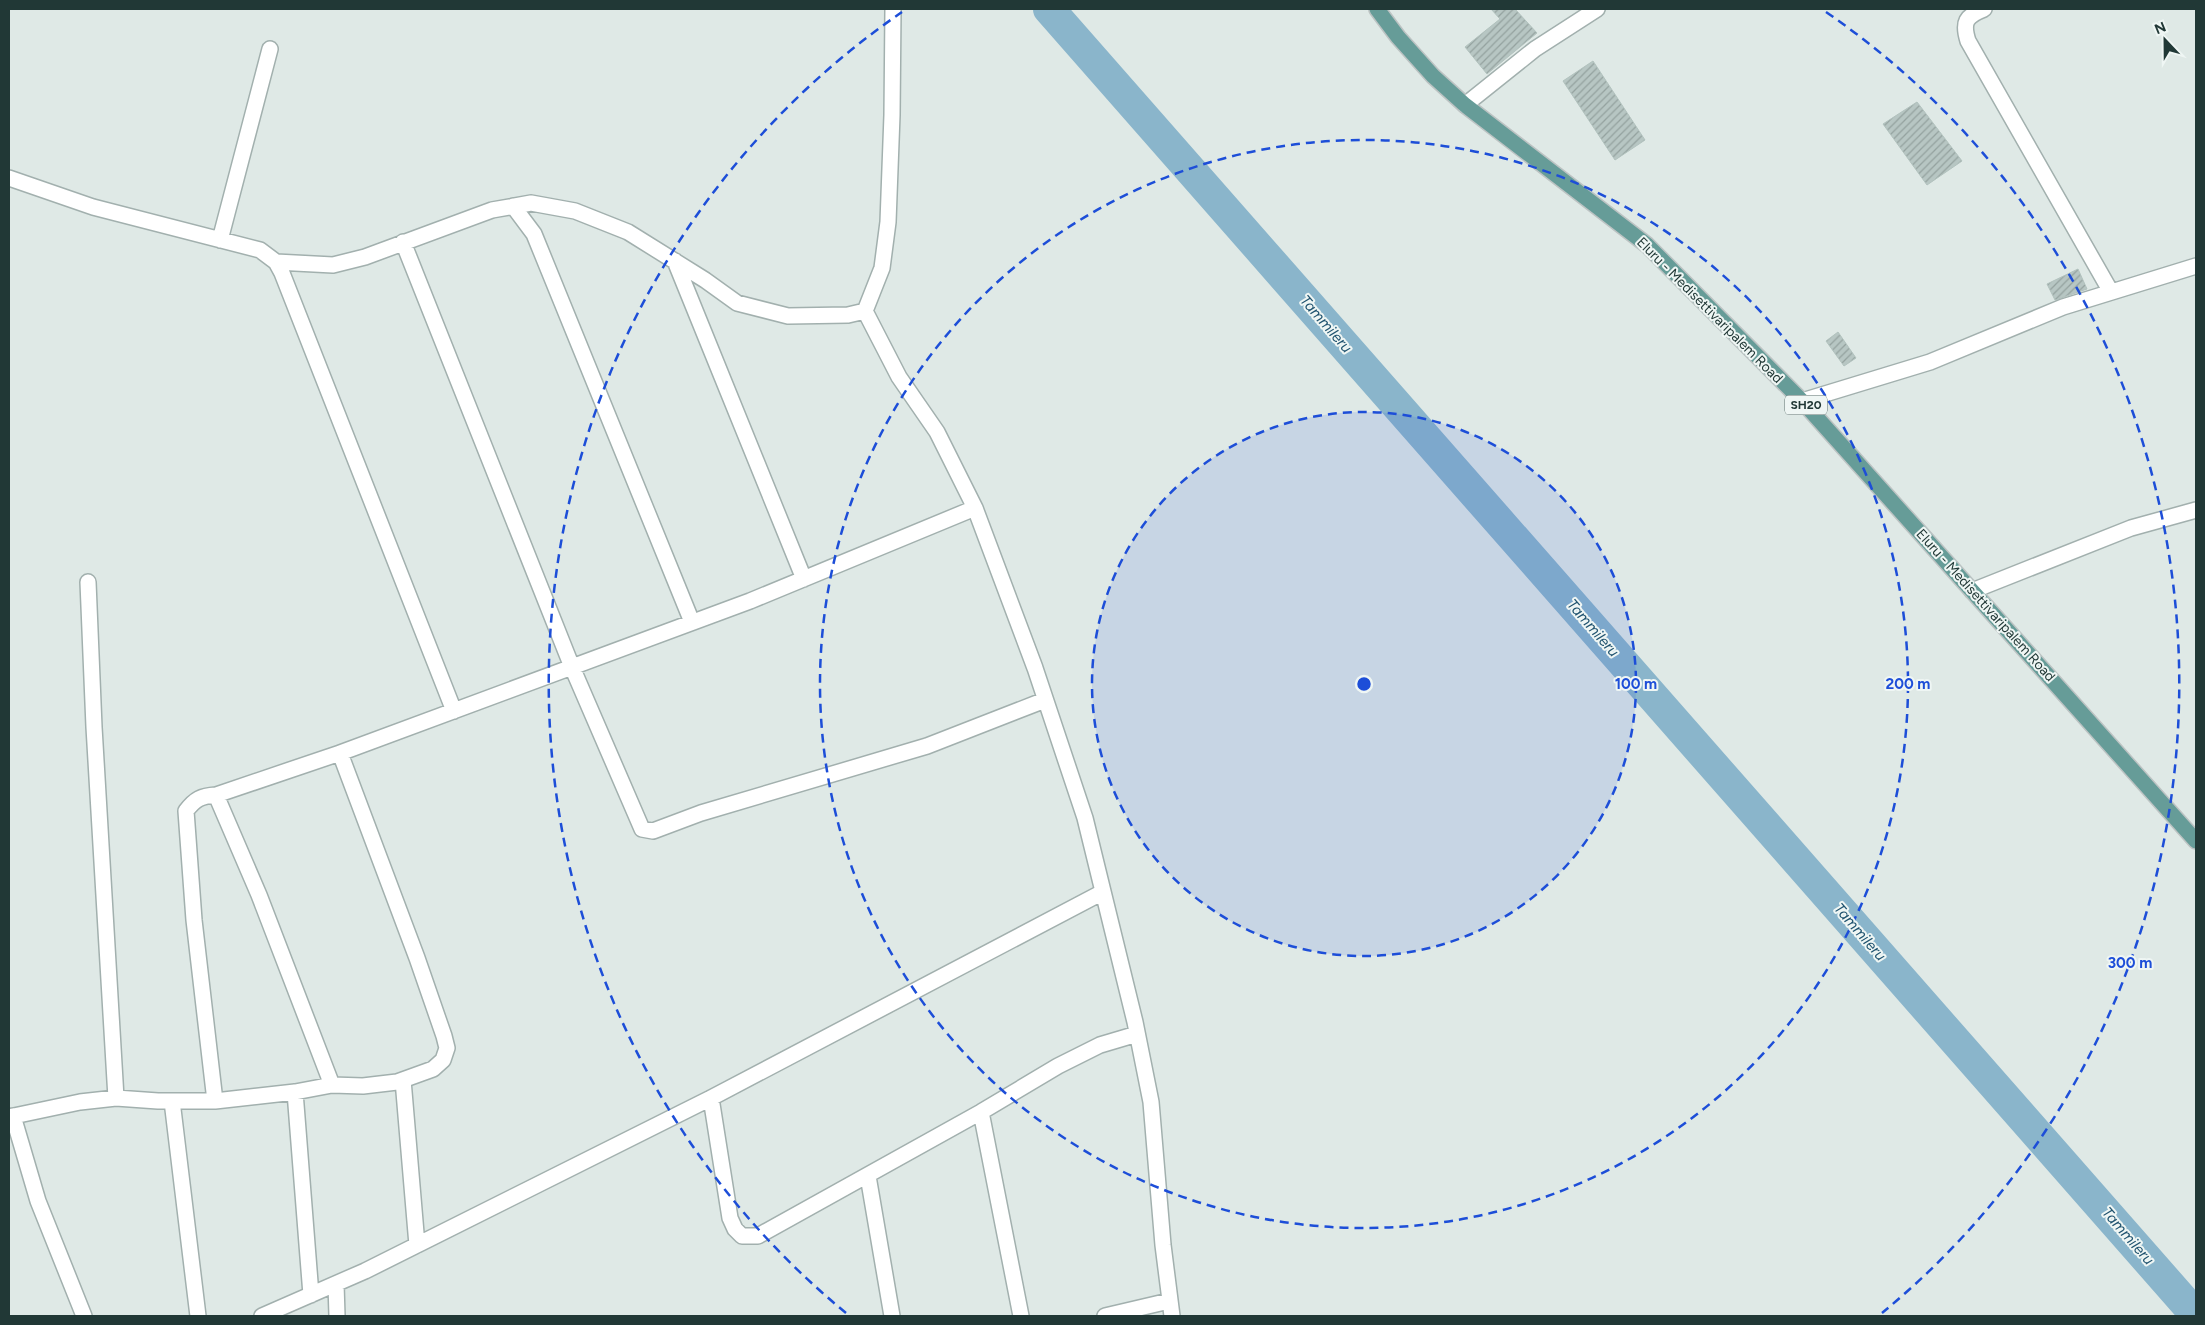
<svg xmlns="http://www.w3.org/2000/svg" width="2205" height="1325" font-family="Figtree,sans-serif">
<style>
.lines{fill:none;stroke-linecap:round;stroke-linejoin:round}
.river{stroke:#8ab5cb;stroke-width:32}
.building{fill:url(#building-hatch);stroke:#b2c2be}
.minor-casing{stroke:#a2b0ae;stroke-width:18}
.major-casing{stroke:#bcc3c3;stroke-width:18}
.minor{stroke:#fff;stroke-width:15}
.major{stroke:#669c98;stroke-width:15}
.ring{fill:none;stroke:#1d4ed8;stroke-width:2.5;stroke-dasharray:9 6}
.labels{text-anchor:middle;stroke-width:4;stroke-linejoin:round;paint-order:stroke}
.shield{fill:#eff6f4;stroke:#5f716f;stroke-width:1}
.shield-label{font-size:12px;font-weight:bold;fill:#213836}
.street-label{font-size:14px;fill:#213836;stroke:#eff6f4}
.water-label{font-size:15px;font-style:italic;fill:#20536f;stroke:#eff6f4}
.centre{fill:#1d4ed8;stroke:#eff6f4;stroke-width:2.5}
.ring-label{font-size:15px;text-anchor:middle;font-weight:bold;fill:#1d4ed8;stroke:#eff6f4;stroke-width:4;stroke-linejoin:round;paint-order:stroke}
</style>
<defs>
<pattern id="building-hatch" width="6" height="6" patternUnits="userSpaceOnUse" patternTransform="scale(1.25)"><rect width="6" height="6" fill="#b7c6c3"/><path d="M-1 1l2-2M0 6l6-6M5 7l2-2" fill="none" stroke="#94a29f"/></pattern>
</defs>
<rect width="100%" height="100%" fill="#dfe9e6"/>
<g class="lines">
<path class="river" d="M1049,9L2196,1315"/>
</g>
<path class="building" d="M1491,9H1515L1537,33L1487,74L1465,47L1500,19Z
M1593,61L1645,140L1615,160L1563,81Z
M1917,102L1962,161L1927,185L1883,124Z
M2078,269L2087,289L2055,300L2047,284Z
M1838,332L1856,358L1844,366L1826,341Z"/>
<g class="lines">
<g class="minor-casing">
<path id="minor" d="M893,9L892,115L888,222L882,268L865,311L899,377L937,432L975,508L1035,668L1085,818L1135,1022L1151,1102L1163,1245L1172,1316
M1984,9C1966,16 1962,22 1968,41L2111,292
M1465,105L1535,49L1597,9
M9,178L93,207L260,250L276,262L282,273L454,711
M513,206L534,234L692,622
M220,240L270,49
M403,242L572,667L642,829L653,831L701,813L927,746L1045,700
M675,261L804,579
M276,262L333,265L365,257L492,210L531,203L575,211L628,232L705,280L737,303L788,316L848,315L865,311
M1802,401L1930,362L2063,307L2196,266
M88,582L94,727L116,1098
M1972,591L2131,528L2196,510
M216,795L259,895L332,1085
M403,1080L417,1245
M295,1092L311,1295
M711,1098L730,1218L735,1229L742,1236H758L981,1112L1058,1066L1100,1045L1137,1034
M172,1101L198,1316
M215,1101L194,920L186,811C195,799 201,796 216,795L340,753L750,601L975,508
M981,1112L1021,1316
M13,1116L38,1201L84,1316
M9,1117L80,1102L116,1098L158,1101H215L295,1092L332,1085L363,1086L397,1082L433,1069L443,1060L447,1048L444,1036L417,958L340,753
M868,1176L892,1316
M336,1284L337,1316
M262,1316L365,1271L711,1098L1103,892
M1105,1316L1169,1301"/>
</g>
<g class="major-casing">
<path id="major" d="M1377,9L1398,37L1433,76L1465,105L1647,245L1802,401L2196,841"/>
</g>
<use href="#minor" class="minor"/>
<use href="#major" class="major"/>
</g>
<circle cx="1364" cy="684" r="272" fill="#1d4ed8" fill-opacity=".12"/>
<g class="ring">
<circle cx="1364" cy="684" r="272"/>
<circle cx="1364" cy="684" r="544"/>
<path d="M846 1313A815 815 0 0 1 902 12M1826 12A815 815 0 0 1 1882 1313"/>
</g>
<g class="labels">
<rect class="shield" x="1785" y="395.5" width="42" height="19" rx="4"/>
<g class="shield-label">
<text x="1806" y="409">SH20</text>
</g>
<g class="street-label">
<text transform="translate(1710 310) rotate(45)" y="5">Eluru - Medisettivaripalem Road</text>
<text transform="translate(1986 605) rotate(48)" y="5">Eluru - Medisettivaripalem Road</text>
</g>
<g class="water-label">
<text transform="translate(1326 324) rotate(49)" y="5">Tammileru</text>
<text transform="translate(1593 628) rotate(49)" y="5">Tammileru</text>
<text transform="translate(1860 932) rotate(49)" y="5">Tammileru</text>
<text transform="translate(2128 1236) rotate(49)" y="5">Tammileru</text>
</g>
</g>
<circle cx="1364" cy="684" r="8" class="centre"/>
<g class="ring-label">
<text x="1636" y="689">100 m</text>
<text x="1908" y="689">200 m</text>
<text x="2130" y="968">300 m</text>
</g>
<rect width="2205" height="1325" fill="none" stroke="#213836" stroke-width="20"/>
<g transform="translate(2165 40) rotate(338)" stroke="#eff6f4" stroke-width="4" paint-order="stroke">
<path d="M0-4L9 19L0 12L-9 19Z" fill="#213836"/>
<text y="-8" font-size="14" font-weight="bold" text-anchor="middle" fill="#213836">N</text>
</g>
</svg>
